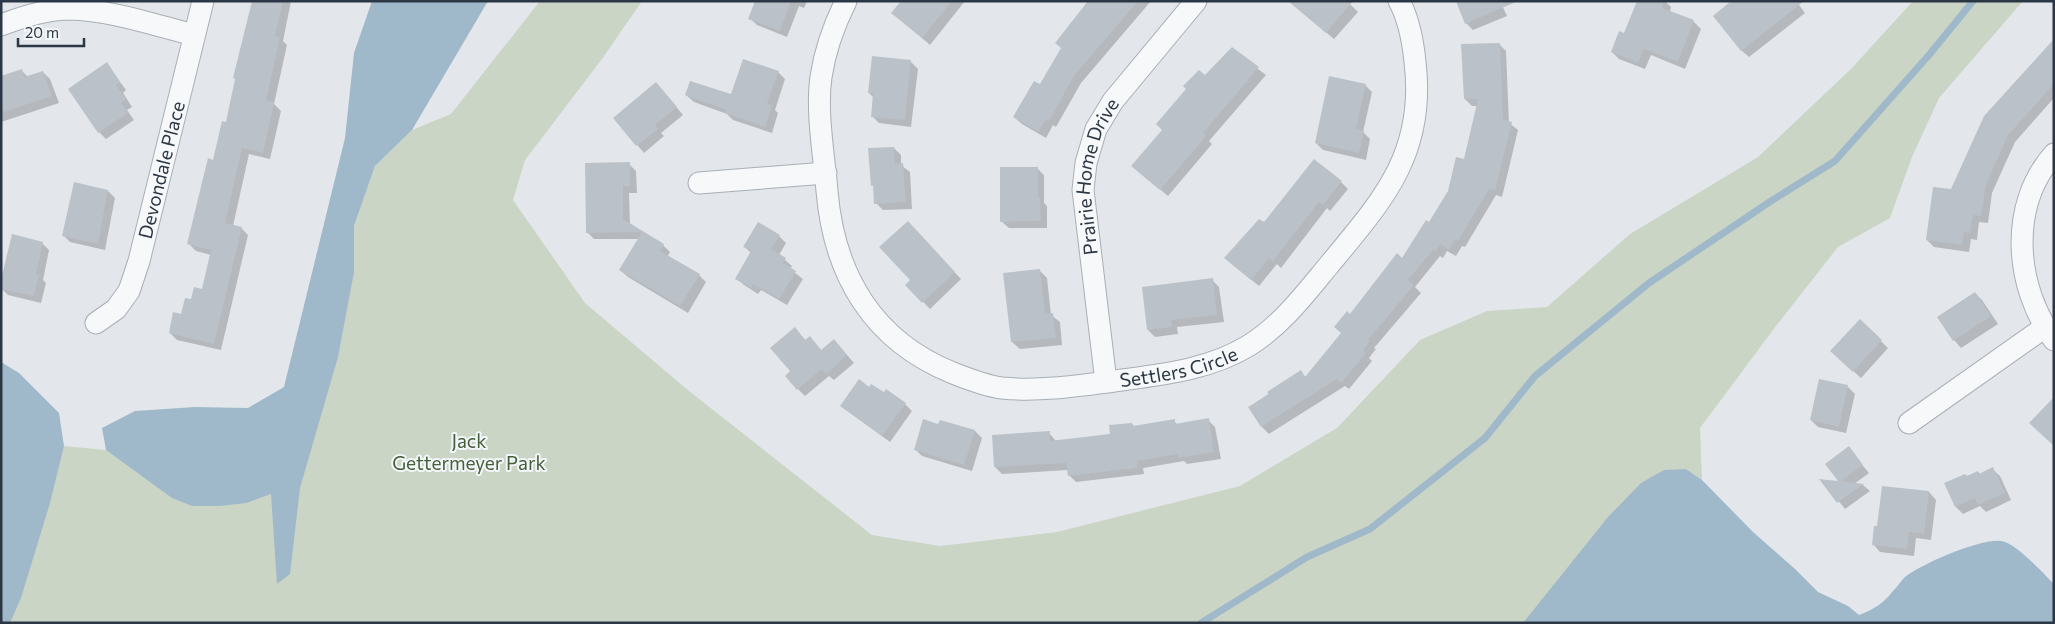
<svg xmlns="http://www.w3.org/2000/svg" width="2055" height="624" font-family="Commissioner,sans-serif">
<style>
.green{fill:#cad5c5}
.water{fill:#9fb9ca}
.shadow{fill:#0003}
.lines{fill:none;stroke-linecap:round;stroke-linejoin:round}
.stream{stroke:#9fb9ca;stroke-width:7}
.building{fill:#bbc1c9}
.street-casing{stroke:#a8afb6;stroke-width:23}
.street{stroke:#f6f8f9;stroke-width:21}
.labels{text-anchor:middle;stroke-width:4;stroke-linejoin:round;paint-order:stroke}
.street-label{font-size:19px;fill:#2b3744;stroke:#f3f6f8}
.park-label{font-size:19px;fill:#445f39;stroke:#f3f6f8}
</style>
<rect width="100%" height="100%" fill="#e3e7eb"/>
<path class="green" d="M540,1H642L602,59L525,160L513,200L585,303L689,391L872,535L940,546L1057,532L1240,486L1337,428L1420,340L1487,311L1547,307L1630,234L1758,157L1851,69L1913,1H2023L1939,98L1912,157L1890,218L1838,247L1776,326L1700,428L1702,480L1686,469L1587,623H1L64,446L106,450L135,470L281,475L354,263V226L375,166L412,130L451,114Z"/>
<path class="water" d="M372,1H488L412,130L375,166L354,226V272L338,357L300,488L290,574L277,584L271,494L246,503L219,506H192L172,498L106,450L102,428L135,411L195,407L248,408L284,387L345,138L354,53Z
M1,362L19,373L59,413L64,446L50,503L21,598L10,623H1Z
M1686,469L1702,480L1753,532L1795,569L1818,592L1848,606L1859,615C1873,610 1884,603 1893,591C1897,587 1901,581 1905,577C1921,564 1981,538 2001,541C2015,542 2044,574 2054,584V623H1523L1608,517L1641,483L1664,470Z"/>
<path class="shadow" d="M253,1H291L283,41L287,45L274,104L281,111L270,159L249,154L233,226L241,228L248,235L221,350L177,340L170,333L192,301L203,290L211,255L196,251L189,244L227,123Z
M756,1H807L804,8L799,6L787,37L757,25L750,18Z
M902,1H965L930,45L893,13Z
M1091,1H1151L1081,83L1056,127L1053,125L1046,138L1022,124L1014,117L1040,86Z
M1289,1H1347L1358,12L1334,39Z
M1500,1L1507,16L1473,30L1466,23Z
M1639,1H1665L1671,7L1670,12L1694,22L1701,29L1685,69L1651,55L1645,69L1619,59L1612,52L1625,35Z
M1796,1L1805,13L1749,57L1741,50Z
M2054,40V98L2015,142L1992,193L1988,223L1979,222L1977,240L1971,239L1969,252L1934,247L1927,240L1951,191Z
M1499,44L1506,51L1509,123L1518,130L1502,197L1496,195L1465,247L1462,246L1456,256L1447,251L1443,258L1440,256L1415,287L1421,293L1374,348L1376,349L1369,358L1372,361L1349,389L1345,386L1269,434L1262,427L1250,407L1300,372L1306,377L1342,333L1350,315L1403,260L1429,223L1449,191L1465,161L1478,106H1472L1465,99Z
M1232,49L1266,75L1209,141L1212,144L1168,196L1140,173L1164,130L1205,76Z
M910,61L918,69L911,127L879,123L872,116L874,98L869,93Z
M107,64L126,90L123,93L132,107L127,110L134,120L106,139L99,132Z
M21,70L28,77L43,72L50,79L59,103L1,122V77Z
M778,72L785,79L775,110L778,113L772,133L733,120L727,114L694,102L686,95H732Z
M1365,85L1372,92L1363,132L1370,139L1366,160L1323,150L1316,143Z
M663,91L683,115L661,133L664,136L644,153L614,118Z
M894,148L901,155V165L910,172L912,209L883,210L876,203L875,188L872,185Z
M629,164L636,171L637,193H629L630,225L663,245L670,252L667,257L699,275L706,282L688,313L628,277L620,270L639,239H594L587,232Z
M1037,168L1044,175V203L1047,206V228H1009L1001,221Z
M1341,182L1348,189L1330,211L1327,208L1281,268L1277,264L1259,286L1225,258L1264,224Z
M108,191L115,198L105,250L70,242L63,235Z
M915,230L961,279L930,309L907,285L912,280Z
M779,236L786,243L779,255L792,266L790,269L803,279L787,305L761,290L758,294L744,285L737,278L751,253L745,247Z
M42,243L49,250L43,280L46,283L41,303L8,295L1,288Z
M1040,271L1047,278L1051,315L1060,322L1062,345L1020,349L1012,342L1005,274Z
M1212,280L1219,287L1224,322L1177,327L1178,334L1155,337L1148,330Z
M1975,293L1982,300L1998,324L1961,348L1954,340L1939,317Z
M1860,321L1888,348L1861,378L1839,358Z
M802,336L806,341L817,345L822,351L841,348L854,363L834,380L829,376L805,396L798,389L792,372Z
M1848,387L1855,394L1846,433L1818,427L1811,420Z
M869,388L905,404L912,411L890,442L841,406Z
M1208,420L1215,427L1221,459L1187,464L1184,461L1143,468L1144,474L1076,482L1069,475L1068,470L1002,474L995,467L1049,433L1056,441L1111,435L1132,424L1135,427L1174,421L1178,425Z
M939,426L975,431L982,438L972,471L922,456L915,449Z
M1848,448L1869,473L1854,484L1863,485L1870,491L1845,509L1822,480L1841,482L1827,464Z
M1992,469L2000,476L2011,500L1986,512L1980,506L1963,514L1956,507L1946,484L1978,472L1980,474Z
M1929,492L1936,500L1931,540L1916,538L1914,556L1880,552L1873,544Z"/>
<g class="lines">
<path class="stream" d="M1201,623L1307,557L1370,529L1485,438L1535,376L1649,283L1771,201L1835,161L1929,55L1973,1"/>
</g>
<path class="building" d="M252,1H283L275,36L280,37L266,101L274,102L263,153L242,148L225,223L242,227L214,344L169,333L173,312L181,314L185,298L191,299L194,287L202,289L211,250L187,244L208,158L213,160L222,121L226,122L235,79L233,78Z
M755,1H791L780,31L748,19Z
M901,1H952L922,38L891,13Z
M1088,1H1138L1074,76L1049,121L1046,119L1038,132L1013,117L1034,81L1040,84L1061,48L1055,43Z
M1288,1H1353L1326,33Z
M1456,1H1518L1465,24Z
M1637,1H1664L1662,8L1694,20L1678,62L1644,49L1638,63L1611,52L1619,31L1624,33Z
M1731,1H1804L1741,51L1713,16Z
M2054,39V84L2008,135L1986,185L1981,216L1973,215L1970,233L1964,232L1962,245L1926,240L1933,187L1951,189L1984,116Z
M1500,43L1503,120L1512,122L1495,190L1489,189L1458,241L1455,239L1449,250L1440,244L1436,251L1433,250L1408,280L1414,285L1368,340L1370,341L1363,350L1366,353L1341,383L1337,379L1261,427L1248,407L1269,394L1267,392L1301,370L1305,377L1341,333L1334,327L1347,311L1350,314L1397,253L1402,258L1426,220L1429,222L1448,191L1456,157L1464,159L1478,99H1464L1461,44Z
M1232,47L1259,67L1203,133L1206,136L1160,190L1131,166L1162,130L1156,124L1186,89L1183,86L1199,70L1205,75Z
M872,56L911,60L905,120L871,117L873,94L868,93Z
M743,59L779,71L767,103L772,105L765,127L725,113L726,110L685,95L690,81L731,94Z
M107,62L120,82L116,85L126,99L121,103L128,113L98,133L68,89Z
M22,69L24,77L43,71L52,96L1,113V76Z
M1329,76L1366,84L1356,129L1364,131L1359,153L1315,143Z
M656,82L677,107L655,125L658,129L636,146L613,118Z
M894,147L895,164L903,163L906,202L874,204L873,185L871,186L868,148Z
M1314,159L1342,181L1323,205L1319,202L1273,261L1269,258L1251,280L1224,258L1259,219L1264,222Z
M630,162V186H623V219L664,244L660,251L700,274L680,306L619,270L642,232L586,233L585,163Z
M1000,167H1038V198H1040L1041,221L1000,222Z
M74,182L108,190L98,244L62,236Z
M908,221L955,272L922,303L905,285L910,280L879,247Z
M758,222L780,235L771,249L786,258L783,263L796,271L779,299L753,284L751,288L735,279L751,251L743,247Z
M12,234L43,242L36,274L39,275L34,296L1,289V280Z
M1040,269L1045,314L1053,313L1056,338L1011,342L1003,273Z
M1213,278L1217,315L1171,320L1172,327L1147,330L1142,287Z
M1975,292L1991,316L1953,341L1937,317Z
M1860,319L1882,340L1853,372L1830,351Z
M795,327L805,340L810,336L821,350L834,339L847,355L826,374L822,369L797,390L785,376L790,371L770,348Z
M859,379L869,387L871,384L884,392L886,389L906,403L882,436L840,406Z
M1819,379L1848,385L1839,427L1810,420Z
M2054,397V446L2029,423Z
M1209,418L1214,452L1178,458V454L1137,461V468L1068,476L1066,463L994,467L992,435L1050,431V441L1110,434L1109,425L1132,423L1133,426L1175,419V424Z
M923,419L938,424L940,420L975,430L964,465L914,450Z
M1849,446L1863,465L1841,481L1864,484L1837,503L1819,479L1838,481L1825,464Z
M1993,467L2005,493L1978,505L1975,498L1955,507L1944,483L1965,474L1967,476L1978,471L1979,474Z
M1882,486L1929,491L1924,534L1909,532L1907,549L1872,545L1874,526H1877Z"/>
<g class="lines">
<g class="street-casing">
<g id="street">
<path id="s1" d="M846,1C834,25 825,50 821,77C816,112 824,155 827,191C834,275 873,341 953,373C968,379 986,386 1002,388C1041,392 1083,385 1122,380C1166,374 1210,369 1248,346C1281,326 1305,294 1329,265C1383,200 1426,153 1415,62C1413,42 1409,19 1399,1"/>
<path d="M1,25C22,17 46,9 69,9C111,10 154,25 194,35"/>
<path d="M2054,154C2008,206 2015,287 2054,340"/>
<path d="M699,183L826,173"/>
<path id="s2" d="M96,323L116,309L129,291L139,261L203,1"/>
<path id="s3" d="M1106,382L1083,190L1086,163L1096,129L1113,101L1196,1"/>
<path d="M1909,423L2045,327"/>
</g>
</g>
<use href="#street" class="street"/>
</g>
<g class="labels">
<g class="street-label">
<text dy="7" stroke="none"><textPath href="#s2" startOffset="172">Devondale Place</textPath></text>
<text dy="7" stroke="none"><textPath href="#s3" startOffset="209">Prairie Home Drive</textPath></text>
<text dy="7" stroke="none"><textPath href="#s1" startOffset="659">Settlers Circle</textPath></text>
</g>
<g class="park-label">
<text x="469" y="448">Jack<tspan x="469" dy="22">Gettermeyer Park</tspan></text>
</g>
</g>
<rect width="2055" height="624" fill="none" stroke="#2b3744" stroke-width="5"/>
<path d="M18 38v8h66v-8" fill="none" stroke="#2b3744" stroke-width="2.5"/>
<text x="25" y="38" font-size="15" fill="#2b3744" stroke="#f3f6f8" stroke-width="4" paint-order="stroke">20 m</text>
</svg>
